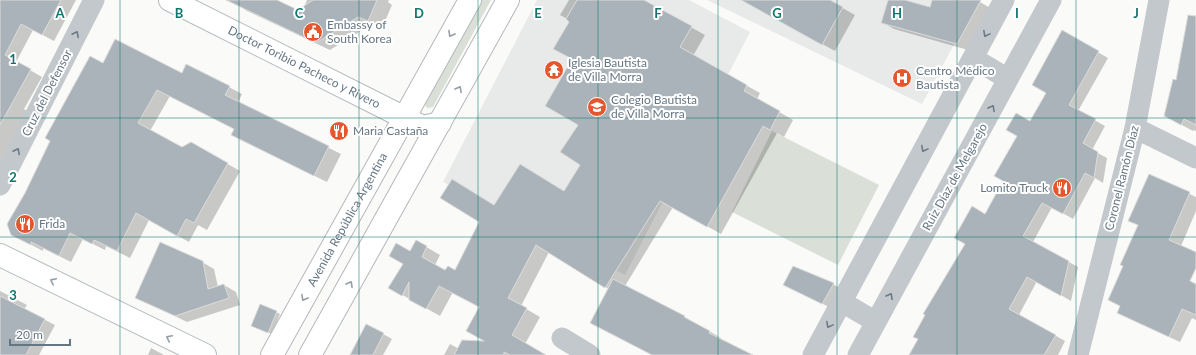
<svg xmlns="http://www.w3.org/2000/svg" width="1196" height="355" font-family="Lato,sans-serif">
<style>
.built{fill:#e8e9e9}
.green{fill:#dadfd7}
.shadow{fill:#0003}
.building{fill:#aab3b9;stroke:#dcdcda}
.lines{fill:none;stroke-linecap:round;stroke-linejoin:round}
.secondary-casing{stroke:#b3babf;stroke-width:24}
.highway-casing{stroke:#b4b9bd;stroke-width:24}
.street{stroke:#c3c8cc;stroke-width:21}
.secondary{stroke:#fff;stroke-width:22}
.highway{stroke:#fff;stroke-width:22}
.oneway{stroke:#6a7a87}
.oneway2{stroke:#939fa8}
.grid{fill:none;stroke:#0f766e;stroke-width:1;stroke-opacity:0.55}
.labels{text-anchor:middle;stroke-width:4;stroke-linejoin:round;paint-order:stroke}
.poi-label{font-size:12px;fill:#657683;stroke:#fff;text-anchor:start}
.street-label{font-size:12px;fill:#657683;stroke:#fff}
.grid-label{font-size:13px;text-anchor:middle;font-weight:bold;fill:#0f766e;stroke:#fff;stroke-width:4;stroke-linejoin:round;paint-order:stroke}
</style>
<rect width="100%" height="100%" fill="#fafaf8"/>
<path class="built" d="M537,0H689L750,32L625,275L443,182Z
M707,0H978L922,104Z"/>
<path class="green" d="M481,0H491L433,107L428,108L426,107L425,103Z
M772,131L879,185L838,265L732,212Z"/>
<path class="shadow" d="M0,0H76L54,41L33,30L16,62L42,77L24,109L27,111L0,163Z
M235,0H275L302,12L307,0H389L388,2L392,5L382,28L372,24L330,50L247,11L234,3Z
M569,0H642L705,35L693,56L760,93L757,99L793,120L784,137L777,133L721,234L673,207L625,286L685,317L721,338L720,339L751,355H652L603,329L609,289L549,252L521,306L540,317L525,344L545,355H444L450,344L459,349L487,342L480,307L453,292L440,316L390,288L416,241L440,255L435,265L446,271H455L495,206L564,192L581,165L571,21L560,15Z
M756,0H831L830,1L855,15L835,51L765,13Z
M889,0H902L931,8L933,0H971L980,2L992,9L968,50L894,29L882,22Z
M1062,32L1108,58L1078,111L1105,126L1092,150L1107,158L1103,183L1095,178L1073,219L1052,207L1033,242L1078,267L1071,301L1037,281L1019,315L1065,341L1058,355H910L1004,181L1030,122L1047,93Z
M1196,40V131L1193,130V131L1165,116L1177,81Z
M103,65L183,74L187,65L242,94L238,103L341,154L327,182L245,142L233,135L235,129L170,96L150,131L182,148L191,143L240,171L207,230L198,225L189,242L149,220L130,258L106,246L105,250L83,239L71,262L43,248V251L24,241Z
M1149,175L1196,197V211L1181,246L1129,220Z
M202,262L214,269L218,287L224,285L236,292L240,305L187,322L136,297Z
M833,284L841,289L831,308L793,289Z
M1196,285V320L1192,318L1180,342L1130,319L1121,307Z
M0,291L27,305L24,309L55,325L39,355H0Z
M276,312L280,314L272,334L256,327Z
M383,334L392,339L383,355H351Z
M151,348L164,355H148Z"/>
<path class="building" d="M0,0H61L42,35L21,24L5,55L31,69L0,125Z
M226,0H277L298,10L313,0H377L368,21L358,17L316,43Z
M577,0H644L692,26L680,47L747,85L744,91L780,111L770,130L763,126L707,227L660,201L605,288L536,245L508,298L527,308L512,335L546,355H510L504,352V355H454L462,340L484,341L466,331L479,307L439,286L426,309L409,300V282L402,296L388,288L403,264L389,256L396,243L410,251L416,240L427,246L422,257L445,270L448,266L455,270L479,222L440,198L452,179L494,205L520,164L564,191L580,165L560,152L578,125L545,106L572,59L553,49L569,22L566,19Z
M741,0H830L843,7L822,45Z
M888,0H905L930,7L932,0H981L957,44L881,23Z
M1188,15L1196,16V125L1184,119L1181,125L1164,116L1173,79L1176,80Z
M1062,30L1099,51L1069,105L1096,119L1083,143L1098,152L1094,178L1085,173L1063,214L1042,203L1023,236L1069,261L1061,296L1027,277L1009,309L1056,335L1044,355H909L918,339L913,337L925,315L923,314L965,244L954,238L972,206L985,214L1003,181L994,176L1017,136L1006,130L1016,113L1030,121L1046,93L1032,85Z
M115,39L182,73L186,64L230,86L225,95L329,146L314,176L231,135L234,129L157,90L138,123L182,147L191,142L228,163L194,223L186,219L177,236L136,213L117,251L94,240L92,244L70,233L59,256L31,242V245L11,235L7,224L25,193L50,141L45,138L90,56L103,63Z
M1149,174L1190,192L1169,240L1196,252V268L1190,281L1196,284V315L1182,309L1169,337L1117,313L1120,306L1108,300L1123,266L1120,265L1138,225L1128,221Z
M160,242L203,261L208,289L224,284L229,298L175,316L135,298Z
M793,266L834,283L822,304L783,285Z
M613,279L685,316L684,317L710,331L709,333L753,355H652L590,323Z
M0,296L45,319L26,355H0Z
M260,304L277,311L268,333L251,326Z
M366,324L384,333L373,355H350Z"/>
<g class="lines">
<g class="secondary-casing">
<g id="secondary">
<path id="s1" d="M170,0L423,127L440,123"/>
<path d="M0,255L205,355"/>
</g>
</g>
<g class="highway-casing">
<g id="highway">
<path id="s2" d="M272,355L470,0"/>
<path d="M310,355L508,0"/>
</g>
</g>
<path class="street" d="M973,58L1008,79
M1135,128L1196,158
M0,185L94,0
M842,302L876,322
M562,338L590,355
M813,355L1004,0
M858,355L1051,0
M1078,355L1135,128L1159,0"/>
<use href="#secondary" class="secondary"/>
<use href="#highway" class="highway"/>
</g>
<defs><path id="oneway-chevron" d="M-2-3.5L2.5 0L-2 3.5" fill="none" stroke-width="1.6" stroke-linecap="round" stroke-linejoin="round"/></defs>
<g class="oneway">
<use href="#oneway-chevron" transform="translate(76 34) rotate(-63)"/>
<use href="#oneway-chevron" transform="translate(986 34) rotate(118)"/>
<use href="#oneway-chevron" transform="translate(992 108) rotate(-61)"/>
<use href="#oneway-chevron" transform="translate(924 149) rotate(118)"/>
<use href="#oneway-chevron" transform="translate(17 151) rotate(-63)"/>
<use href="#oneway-chevron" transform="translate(890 296) rotate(-61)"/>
<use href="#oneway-chevron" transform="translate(829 325) rotate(118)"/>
</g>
<g class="oneway2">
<use href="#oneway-chevron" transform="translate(451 34) rotate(119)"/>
<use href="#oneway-chevron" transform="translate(459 89) rotate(-61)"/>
<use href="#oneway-chevron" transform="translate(53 281) rotate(-154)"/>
<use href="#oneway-chevron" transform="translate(350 284) rotate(-61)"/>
<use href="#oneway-chevron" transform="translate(304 298) rotate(119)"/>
<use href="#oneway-chevron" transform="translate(169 338) rotate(-154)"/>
</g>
<path class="grid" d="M120,0V355M239,0V355M359,0V355M478,0V355M598,0V355M718,0V355M837,0V355M957,0V355M1076,0V355M0,118H1196M0,237H1196"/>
<defs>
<g id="civic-disc" transform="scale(1)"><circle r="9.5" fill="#e4572e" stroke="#fff"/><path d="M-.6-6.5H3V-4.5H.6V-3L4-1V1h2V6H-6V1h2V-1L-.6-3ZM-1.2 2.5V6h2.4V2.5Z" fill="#fff"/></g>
<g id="temple-disc" transform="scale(1)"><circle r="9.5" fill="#e4572e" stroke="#fff"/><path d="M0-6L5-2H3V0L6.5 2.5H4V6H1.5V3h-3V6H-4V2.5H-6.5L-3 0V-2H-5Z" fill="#fff"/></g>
<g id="hospital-disc" transform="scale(1)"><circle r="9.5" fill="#e4572e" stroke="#fff"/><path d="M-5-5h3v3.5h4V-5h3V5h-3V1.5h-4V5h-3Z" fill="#fff"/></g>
<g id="school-disc" transform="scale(1)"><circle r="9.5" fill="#e4572e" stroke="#fff"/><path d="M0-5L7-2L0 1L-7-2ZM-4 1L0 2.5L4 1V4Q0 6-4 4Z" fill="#fff"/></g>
<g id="restaurant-disc" transform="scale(1)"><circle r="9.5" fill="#e4572e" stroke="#fff"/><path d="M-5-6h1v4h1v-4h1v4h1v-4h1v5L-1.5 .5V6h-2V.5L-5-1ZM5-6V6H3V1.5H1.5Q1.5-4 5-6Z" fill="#fff"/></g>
</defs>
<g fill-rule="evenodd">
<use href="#civic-disc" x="313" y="32"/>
<use href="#temple-disc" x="554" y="70"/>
<use href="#hospital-disc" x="902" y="78"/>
<use href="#school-disc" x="597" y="107"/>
<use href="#restaurant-disc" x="339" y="131"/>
<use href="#restaurant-disc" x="1062" y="188"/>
<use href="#restaurant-disc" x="25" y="224"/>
</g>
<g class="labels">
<g class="poi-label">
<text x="327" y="29">Embassy of<tspan x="327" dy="14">South Korea</tspan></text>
<text x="568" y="67">Iglesia Bautista<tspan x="568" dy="14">de Villa Morra</tspan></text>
<text x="916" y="75">Centro Médico<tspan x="916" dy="14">Bautista</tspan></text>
<text x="611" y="104">Colegio Bautista<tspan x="611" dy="14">de Villa Morra</tspan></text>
<text x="353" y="135">Maria Castaña</text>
<text x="1048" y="192" text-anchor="end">Lomito Truck</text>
<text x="39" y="228">Frida</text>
</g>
<g class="street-label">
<text dy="4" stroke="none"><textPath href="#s1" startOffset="150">Doctor Toribio Pacheco y Rivero</textPath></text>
<text transform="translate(47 93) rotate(-63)" y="4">Cruz del Defensor</text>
<text transform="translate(955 177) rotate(-61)" y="4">Ruiz Díaz de Melgarejo</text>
<text transform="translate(1122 178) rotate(-76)" y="4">Coronel Ramón Díaz</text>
<text dy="4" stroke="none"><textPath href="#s2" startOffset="155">Avenida República Argentina</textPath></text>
</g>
</g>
<g class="grid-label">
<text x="60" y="18">A</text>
<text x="179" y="18">B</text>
<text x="299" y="18">C</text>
<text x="419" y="18">D</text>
<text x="538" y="18">E</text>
<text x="658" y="18">F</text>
<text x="777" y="18">G</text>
<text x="897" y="18">H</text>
<text x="1017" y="18">I</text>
<text x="1136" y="18">J</text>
<text x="13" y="64">1</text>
<text x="13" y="182">2</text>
<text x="13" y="300">3</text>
</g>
<path d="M10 339v6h60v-6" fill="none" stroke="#657683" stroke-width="2"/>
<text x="16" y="339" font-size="12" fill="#657683" stroke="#ffffff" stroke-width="3" paint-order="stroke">20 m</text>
</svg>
